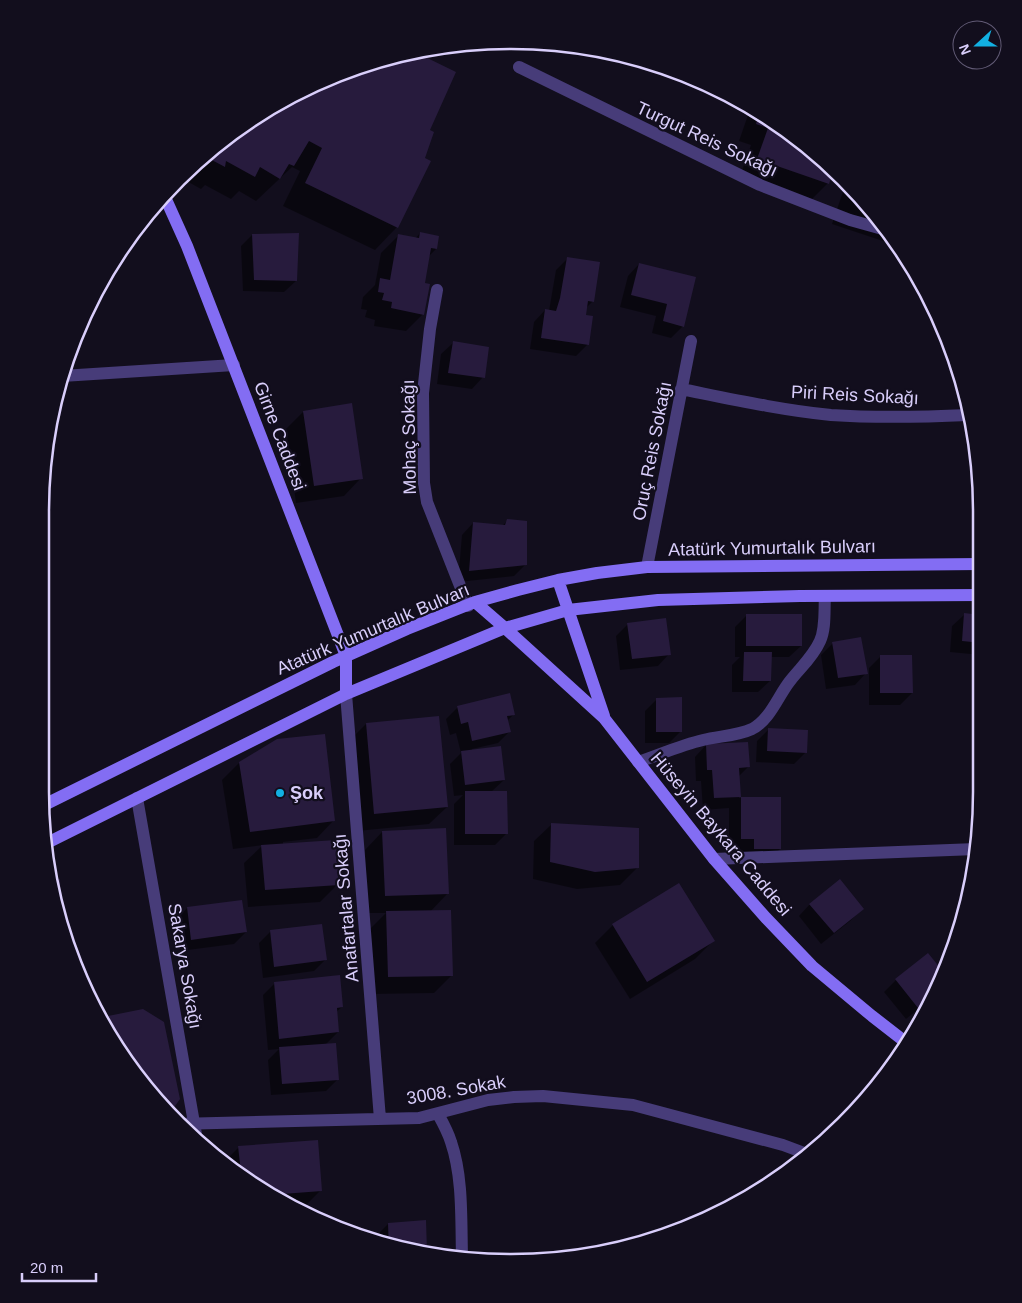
<svg xmlns="http://www.w3.org/2000/svg" width="1022" height="1303" font-family="Helvetica,sans-serif">
<style>
.shadow{fill:#0007}
.building{fill:#271b3d}
.lines{fill:none;stroke-linecap:round;stroke-linejoin:round}
.street{stroke:#473c79;stroke-width:12}
.secondary{stroke:#836df3;stroke-width:12}
.poi-dot{fill:#12b0e2;stroke:#120e1d;stroke-width:2}
.labels{text-anchor:middle;stroke-width:4.5;stroke-linejoin:round;paint-order:stroke}
.street-label{font-size:18px;fill:#d9cefb;stroke:#120e1d}
.poi-label{font-size:18px;font-weight:bold;fill:#d9cefb;stroke:#120e1d;text-anchor:start}
.rim{fill:none;stroke:#d9cefb;stroke-width:2.5}
</style>
<rect width="100%" height="100%" fill="#120e1d"/>
<path class="shadow" d="M275,103L429,131L397,227L375,250L283,206L300,171L292,167L256,201L239,191L231,199L205,185L201,189L183,179Z
M753,110L797,137L834,172L831,174L828,183L810,201L740,176L751,145L739,141L748,115Z
M846,183L865,200L898,246L832,224Z
M420,233L436,249L429,256L423,284V314L406,331L374,326L375,320L365,317L367,310L361,309L363,297L375,285L381,253L398,236L415,239Z
M252,235L296,281L284,292L243,291L241,246Z
M568,258L593,301L585,309L587,345L576,356L530,349L534,322L545,310L549,311L556,270Z
M639,264L683,326L671,338L652,333L656,316L620,307L628,276Z
M453,343L483,377L472,389L437,384L441,354Z
M303,412L361,478L344,496L296,503L286,429Z
M507,521L526,564L514,576L458,582L462,535L473,523L502,526Z
M964,615L981,616L982,661H980L981,655L950,652L952,626Z
M746,616L801,646L789,657H770V681L758,692H732V665L740,657H735V627Z
M628,624L669,654L658,666L620,670L616,636Z
M833,643L866,673L855,685L826,689L821,655Z
M881,656L912,693L900,705H869V668Z
M657,699L681,731L669,743H645V711Z
M458,707L514,714L507,721L510,731L498,743L472,749V751L504,780L491,792L506,834L495,845H454V804L463,795L454,796L450,764L461,753L456,733L450,735L446,719Z
M366,724L447,807L429,824L357,831L349,741Z
M769,729L806,752L794,764L756,762L757,741Z
M706,745L748,767L738,777L739,798H780V849L768,861L742,860L743,850L729,851V808L703,810L701,781H696L695,757Z
M239,763L334,820L317,838L283,842V845L337,885L320,902L248,907L244,863L263,845L233,849L222,780Z
M552,824L638,867L620,885L577,889L533,879L534,841Z
M382,832L448,893L430,912L452,975L434,993L371,994L369,930L386,913H367L365,850Z
M810,904L862,909L850,921L821,944L799,916Z
M187,908L246,932L234,944L180,951L176,920Z
M613,925L713,941L695,959L630,999L595,943Z
M270,932L325,960L314,971L263,978L259,943Z
M928,955L944,976L933,997L906,1019L884,992L896,980Z
M275,983L342,1007L336,1012L338,1032L325,1045L338,1079L326,1091L271,1095L268,1060L279,1049L268,1050L263,995Z
M108,1018L178,1099L169,1113L103,1028L102,1024Z
M239,1147L321,1190L303,1208H296L276,1200L225,1161Z
M329,1216L330,1222L319,1218Z
M388,1224L389,1247L377,1242V1235Z"/>
<path class="building" d="M415,52L456,72L430,130L434,132L425,158L431,161L398,228L305,183L322,148L309,141L294,166L289,164L280,179L260,167L255,177L226,161L225,167L208,158L275,103L359,65Z
M759,113L797,137L833,171L829,184L757,159L768,128L756,124Z
M857,193L865,200L869,206L854,201Z
M420,232L439,236L437,249L431,248L425,283L430,284L424,315L391,308L392,302L382,300L384,293L378,292L380,278L390,280L398,234L419,238Z
M299,233L297,281L254,280L252,234Z
M567,257L600,262L594,302L588,301L586,315L593,316L589,345L541,338L545,309L556,311L560,298Z
M639,263L696,277L684,327L663,321L667,304L631,295Z
M453,341L489,347L485,378L448,373Z
M352,403L363,479L314,486L303,411Z
M507,519L527,521V565L469,571L473,522L505,525Z
M964,613L981,615L982,643L962,641Z
M746,614H802V646H746Z
M666,618L671,655L632,659L627,623Z
M861,637L868,674L838,678L832,642Z
M744,652H772L771,681H743Z
M880,655H912L913,693H880Z
M510,693L515,715L507,716L511,732L472,741L468,722L461,724L457,706Z
M682,697V732H656V698Z
M439,716L448,807L374,814L366,723Z
M768,728L808,730L807,753L767,751Z
M325,734L335,821L250,832L239,762L277,739Z
M748,742L750,767L739,768L741,797L714,798L712,770H707L706,744Z
M501,746L505,780L465,785L461,751Z
M465,791H507L508,834H465Z
M741,797H781V849H754V839H741Z
M551,823L639,828V868L595,872L550,862Z
M446,828L449,894L385,896L382,831Z
M336,840L339,885L265,890L261,845Z
M60,879L61,925L56,914L52,882Z
M840,879L864,909L834,933L809,904Z
M679,883L715,941L647,982L612,924Z
M242,900L247,932L191,940L187,907Z
M451,910L453,976L388,977L386,911Z
M322,924L327,960L274,967L270,930Z
M928,953L945,974L934,996L918,1008L895,979Z
M340,975L343,1007L337,1008L339,1032L279,1039L274,982Z
M143,1009L164,1022L180,1099L170,1113L102,1026L108,1016Z
M336,1043L339,1080L282,1084L279,1047Z
M318,1140L322,1191L269,1195L241,1173L238,1146Z
M426,1220L427,1252L389,1247L388,1223Z"/>
<g class="lines">
<path class="street" d="M519,67L760,185L850,220L886,230
M437,290L430,329L423,393L424,483L427,502L468,606
M62,376L234,365
M681,389C731,399 781,410 831,415C875,418 924,417 968,415
M647,567L691,341
M346,694L380,1119
M638,762C659,755 681,745 703,740C719,736 737,736 752,729C770,720 778,696 790,681C800,668 813,657 820,641C826,628 824,610 825,596
M137,798L197,1140
M714,859L976,849
M438,1114C443,1123 448,1132 451,1142C463,1177 461,1219 462,1257
M177,1124L419,1118L488,1100L514,1097L543,1096L633,1105L783,1145L807,1154"/>
<path class="secondary" d="M164,195L187,246L346,656V694
M558,580L604,716
M475,602L505,628L604,718L714,859L766,918L812,966L872,1016L908,1044
M42,806L333,662L407,629L475,602L518,590L558,580L597,573L647,567L981,564
M47,843L346,694L505,628L568,610L658,600L800,596L981,595"/>
</g>
<circle class="poi-dot" cx="280" cy="793" r="5"/>
<g class="labels">
<g class="street-label">
<text transform="translate(707 139) rotate(25)" y="6">Turgut Reis Sokağı</text>
<text transform="translate(855 395) rotate(3)" y="6">Piri Reis Sokağı</text>
<text transform="translate(280 436) rotate(69)" y="6">Girne Caddesi</text>
<text transform="translate(409 437) rotate(-91)" y="6">Mohaç Sokağı</text>
<text transform="translate(652 451) rotate(-79)" y="6">Oruç Reis Sokağı</text>
<text transform="translate(772 548) rotate(-1)" y="6">Atatürk Yumurtalık Bulvarı</text>
<text transform="translate(373 629) rotate(-23)" y="6">Atatürk Yumurtalık Bulvarı</text>
<text transform="translate(721 834) rotate(50)" y="6">Hüseyin Baykara Caddesi</text>
<text transform="translate(346 908) rotate(-95)" y="6">Anafartalar Sokağı</text>
<text transform="translate(185 966) rotate(80)" y="6">Sakarya Sokağı</text>
<text transform="translate(456 1090) rotate(-10)" y="6">3008. Sokak</text>
</g>
<g class="poi-label">
<text x="290" y="799">Şok</text>
</g>
</g>
<path d="M0 0H1022V1303H0ZM511 49H511A462 462 0 0 1 973 511V792A462 462 0 0 1 511 1254H511A462 462 0 0 1 49 792V511A462 462 0 0 1 511 49Z" fill="#120e1d" fill-rule="evenodd"/>
<path class="rim" d="M511 49H511A462 462 0 0 1 973 511V792A462 462 0 0 1 511 1254H511A462 462 0 0 1 49 792V511A462 462 0 0 1 511 49Z"/>
<g transform="translate(977 45) rotate(249)"><circle r="24" fill="#120e1d" stroke="#625b76"/>
<path d="M0-4L9 19L0 12L-9 19Z" fill="#12b0e2"/>
<text y="-8" font-size="14" font-weight="bold" text-anchor="middle" fill="#d9cefb">N</text>
</g>
<path d="M22 1273v8h74v-8" fill="none" stroke="#d9cefb" stroke-width="2.5"/>
<text x="30" y="1273" font-size="15" fill="#d9cefb" stroke="#120e1d" stroke-width="4" paint-order="stroke">20 m</text>
</svg>
